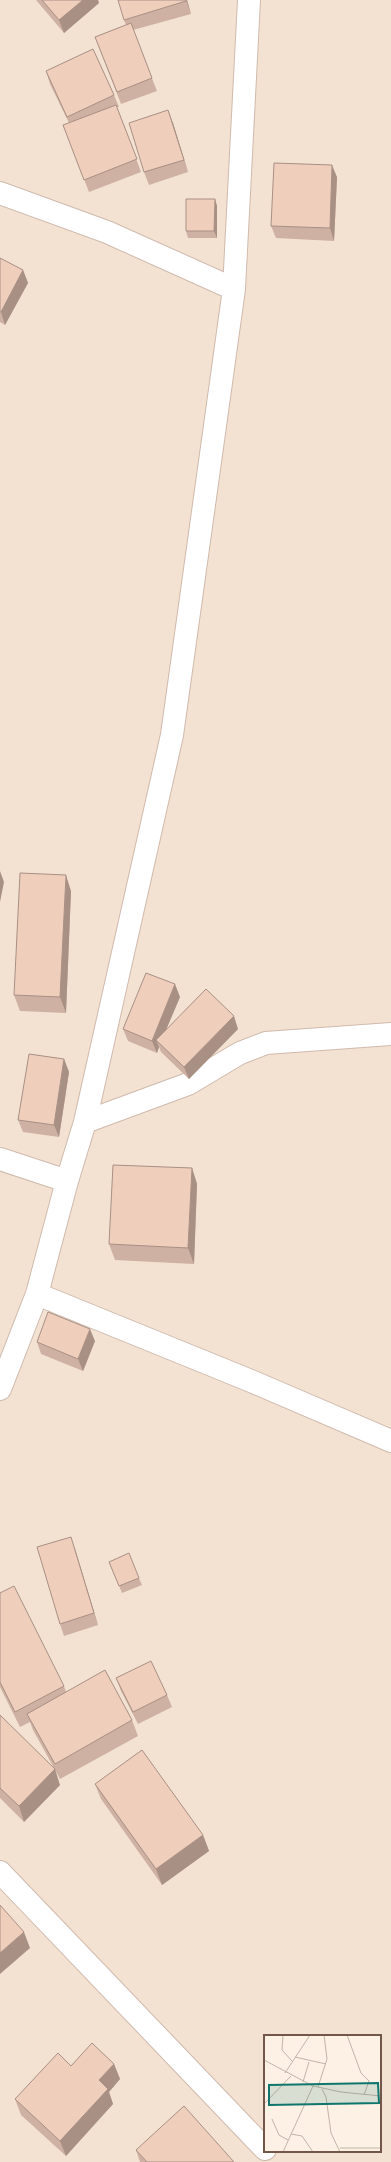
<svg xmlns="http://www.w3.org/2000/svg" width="391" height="2162" font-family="Signika,sans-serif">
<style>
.residential{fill:#f3e2d2;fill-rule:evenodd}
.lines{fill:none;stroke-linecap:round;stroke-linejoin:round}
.minor-casing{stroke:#cfbaad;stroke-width:24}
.minor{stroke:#fff;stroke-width:22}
.wall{fill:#ceb1a2}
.shaded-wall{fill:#a89084}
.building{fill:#f0cebc;stroke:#a89084}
.inset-road{fill:none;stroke:#c5b3a6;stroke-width:1}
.view{fill:#0f766e;fill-opacity:0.15;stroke:#0f766e;stroke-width:2}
.inset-edge{fill:none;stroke:#73564a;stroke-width:2}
</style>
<rect width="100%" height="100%" fill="#fcf1e4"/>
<path class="residential" d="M0,0H391V2162H0ZM265,2036H380V2151H265Z"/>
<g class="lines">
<g class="minor-casing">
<path id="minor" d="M0,193L107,232L234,289
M85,1122L188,1084L240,1053L266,1043L391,1034
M0,1159L67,1181
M37,1294L251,1381L391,1441
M0,1389L37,1294L67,1181L85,1122L172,735L234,289L249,0
M0,1872L265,2149"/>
</g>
<use href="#minor" class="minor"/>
</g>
<path class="wall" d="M36,0H98L99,3L64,33Z
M187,0L191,14L133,30L157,91L121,104L95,37L126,25L124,20Z
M46,71L114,95L119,107H117L141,172L89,192L63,125L69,123L50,84Z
M173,123L188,172L149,185L144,172Z
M337,177L334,241L276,238L271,226Z
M215,199L217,206V238H188L186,231Z
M0,258L23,270L28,283L5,325L0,322Z
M71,891L66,1013L20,1011L14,995Z
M180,997L166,1030L238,1029L189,1079L161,1052L159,1047L157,1053L128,1041L123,1029Z
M64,1059L69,1072L59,1137L23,1132L18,1120Z
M192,1168L197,1184L194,1264L115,1260L109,1244Z
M95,1341L83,1371L41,1354L37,1342Z
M75,1549L98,1625L64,1636L60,1624Z
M109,1562L139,1578L142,1585L122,1593Z
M0,1593L64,1686L66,1692L132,1720L138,1736L60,1779L33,1730L30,1722L20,1727L0,1687Z
M116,1678L167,1695L172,1707L138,1724L121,1691Z
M0,1715L60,1785L24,1822L0,1798Z
M95,1784L203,1835L209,1851L162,1885L101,1799Z
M114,2064L120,2079L109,2092L113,2104L66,2156L21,2115L15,2099L71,2066Z
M136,2150L234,2162H140Z"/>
<path class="shaded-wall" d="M83,0H98L99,3L64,33L59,20Z
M186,0H187L191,14Z
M168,110L173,123L188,172L184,160Z
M332,165L337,177L334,241L330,228Z
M215,199L217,206V238L214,231Z
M23,270L28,283L5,325L1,312Z
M0,871L4,882L0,902Z
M66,875L71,891L66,1013L60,997Z
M175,984L180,997L160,1044L156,1040L159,1047L157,1053L152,1041Z
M234,1016L238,1029L189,1079L184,1067Z
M64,1059L69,1072L59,1137L54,1125Z
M192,1168L197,1184L194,1264L188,1248Z
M90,1329L95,1341L83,1371L78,1359Z
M71,1537L75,1549L98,1625L94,1613Z
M55,1769L60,1785L24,1822L19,1806Z
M203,1835L209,1851L162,1885L156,1869Z
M24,1932L30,1948L0,1974V1953Z
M114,2064L120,2079L109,2092L113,2104L66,2156L60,2141L99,2080Z"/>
<path class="building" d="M42,0H83L59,20Z
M118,0H186V1L124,20Z
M131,23L152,78L117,92L95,37Z
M93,49L114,95L67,117L46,71Z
M116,105L137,159L84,180L63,125Z
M168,110L184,160L144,172L129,123Z
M274,163L332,165L330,228L271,226Z
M186,199H215L214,231H186Z
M0,258L23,270L1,312H0Z
M20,873L66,875L60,997L14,995Z
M146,973L175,984L152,1041L123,1029Z
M206,989L234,1016L184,1067L156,1040Z
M29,1054L64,1059L54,1125L18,1120Z
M113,1165L192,1168L188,1248L109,1244Z
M48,1312L90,1329L78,1359L37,1342Z
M71,1537L94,1613L60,1624L37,1547Z
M129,1553L139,1578L119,1586L109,1562Z
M14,1586L64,1686L15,1712L0,1682V1593Z
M151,1661L167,1695L133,1712L116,1678Z
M105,1670L132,1720L55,1764L27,1714Z
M0,1715L55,1769L19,1806L0,1788Z
M142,1750L203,1835L156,1869L95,1784Z
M0,1905L24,1932L0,1953Z
M92,2043L114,2064L99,2080L108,2089L60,2141L15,2099L58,2053L71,2066Z
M184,2106L234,2162H147L136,2150Z"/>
<g transform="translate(264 2035)">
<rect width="117" height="117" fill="#fcf1e4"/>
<path class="inset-road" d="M19,0L18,15L28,26M83,0L97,38L105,46L100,60M31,22L62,29M0,25L49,51L77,57L117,61M21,38L46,0M39,47L45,27M54,52L63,24L60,0M58,54L62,62L67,98L76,117M0,69L27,41M8,84L15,100L24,105M27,99L38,101L49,117M76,113H117M19,117L49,51"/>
<path class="view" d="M114,48L115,68L5,70V50Z"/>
<rect width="117" height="117" class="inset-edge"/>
</g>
</svg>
